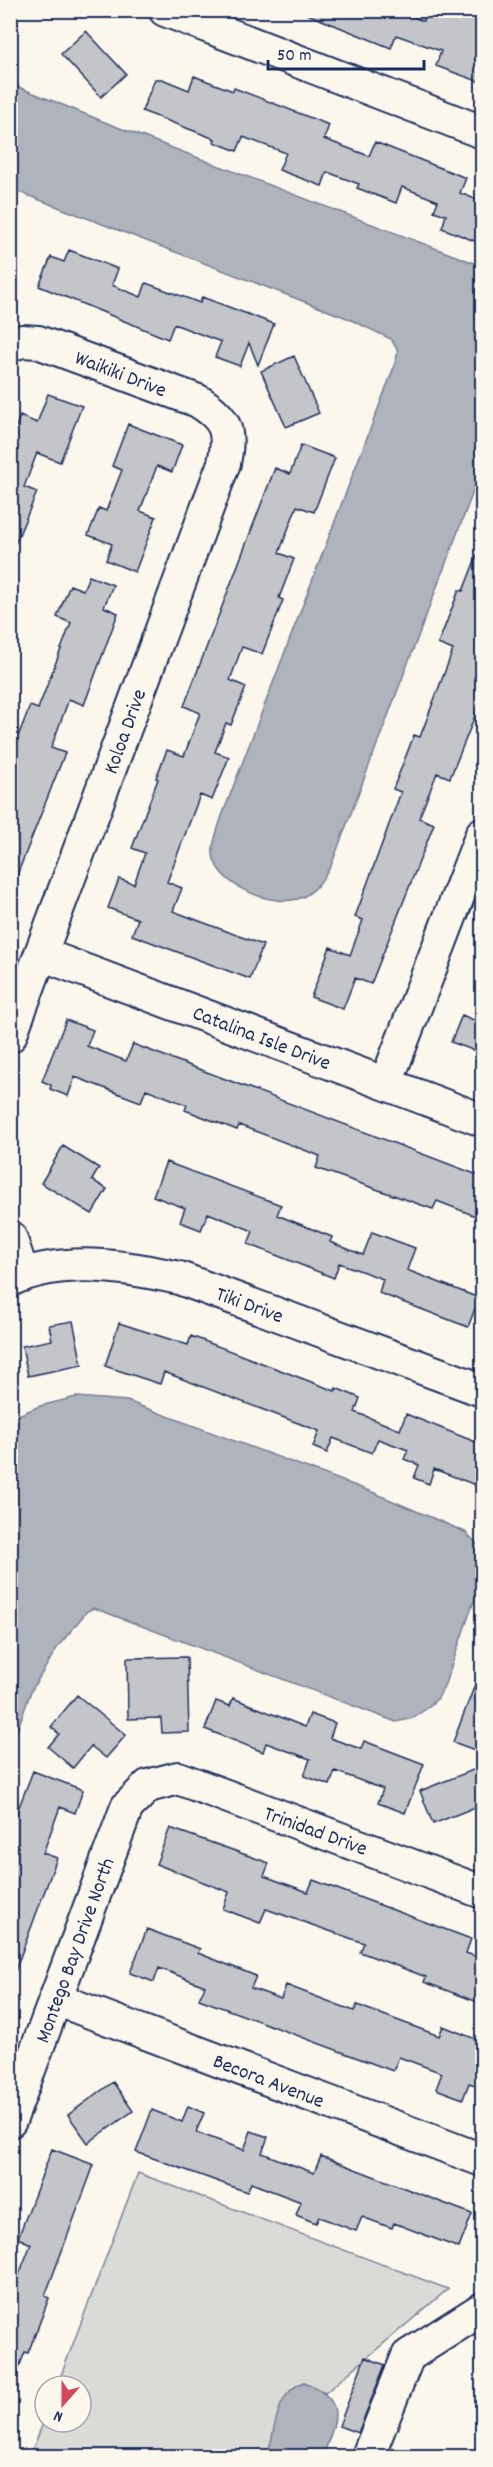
<svg xmlns="http://www.w3.org/2000/svg" width="493" height="2467" font-family="Dekko,sans-serif">
<style>
.green{fill:#dadad7;stroke:#7a849a;stroke-width:1.5}
.water{fill:#afb3bb;stroke:#747e96;stroke-width:1.5}
.building{fill:#c3c5c9;stroke:#1b2f5e;stroke-width:1.5}
.lines{fill:none;stroke-linecap:round;stroke-linejoin:round}
.minor-casing{stroke:#1b2f5e;stroke-width:36}
.minor{stroke:#fbf7ec;stroke-width:32}
.labels{text-anchor:middle;stroke-width:4.5;stroke-linejoin:round;paint-order:stroke}
.street-label{font-size:21px;fill:#1b2f5e;stroke:#fbf7ec}
</style>
<rect width="100%" height="100%" fill="#fbf7ec"/>
<filter id="ink" filterUnits="userSpaceOnUse"><feTurbulence type="fractalNoise" baseFrequency=".0167" numOctaves="2"/><feDisplacementMap in="SourceGraphic" scale="12" xChannelSelector="R" yChannelSelector="G"/><feConvolveMatrix kernelMatrix="1 2 1 2 8 2 1 2 1" color-interpolation-filters="sRGB"/></filter>
<g filter="url(#ink)">
<path class="green" d="M138,2173L448,2289L325,2393L304,2382L267,2456H30L45,2418V2422H81V2386H57Z"/>
<path class="water" d="M11,84L112,125L482,266V468L331,866C323,878 317,890 303,897C275,910 209,884 213,848C214,838 219,826 222,816L394,367L398,351L391,339L347,318L11,189Z
M76,1397L127,1401L372,1492L465,1532L479,1546L482,1555V1578L445,1684L438,1698L426,1709L413,1718L396,1722L94,1608L87,1611L57,1648L31,1691L11,1748V1418L40,1406Z
M304,2382C348,2401 336,2419 323,2456H267C276,2431 274,2393 304,2382Z"/>
<path class="building" d="M297,10H396L423,21L427,10H444L467,19L470,10H483V83L436,66L441,51L396,35L391,48Z
M86,31L126,74L101,97L61,54Z
M194,76L233,91L234,88L329,125L324,139L369,156L375,142L466,178L460,193L483,202V229L477,242L442,228L446,215L434,211L438,201L402,187L396,203L357,188L359,184L327,172L322,186L279,170L286,153L243,137L237,151L214,142L215,139L142,111L155,79H162L189,90Z
M69,250L118,269L112,285L141,297L146,283L200,303L202,297L274,324L258,365L249,343L240,366L215,357L221,342L174,324L168,339L39,286L51,257L64,262Z
M294,356L319,413L286,427L261,371Z
M48,394L82,406L60,462L37,453L24,487L37,492L10,556V441L20,416L37,423Z
M128,424L182,445L172,472L157,466L140,511L156,517L135,572L106,560L112,544L88,535L99,508L106,511L122,470L112,466Z
M301,445L335,458L314,512L297,506L279,553L294,559L279,598L283,600L262,654L242,647L230,680L246,687L231,725L226,723L215,752L229,757L212,800L200,795L167,882L182,888L173,911L263,945L250,979L132,935L138,919L108,908L119,879L134,884L145,853L132,848L158,779L156,778L167,750L184,756L200,713L184,706L275,468L290,474Z
M481,545L483,657L474,678L483,681V696L450,778L437,773L419,818L434,824L371,984L355,978L343,1009L311,997L330,947L350,955L363,920L355,917L401,792L393,789L414,735L420,737L453,650L438,644L459,590L463,591Z
M89,576L113,585L104,607L118,613L84,705L69,699L51,748L65,753L10,893V757L30,706L38,709L71,623L57,617L70,585L83,590Z
M462,1015L483,1024V1054L451,1042Z
M66,1020L93,1030L87,1046L126,1061L133,1044L483,1177V1219L437,1201L433,1209L316,1168L320,1156L239,1125L237,1130L185,1110L187,1105L146,1089L141,1102L75,1077L68,1096L50,1089L51,1085L42,1081Z
M63,1146L99,1168L92,1180L107,1189L92,1214L41,1183Z
M166,1162L281,1205L277,1215L332,1237L330,1242L363,1255L372,1232L415,1248L407,1270L479,1298L468,1327L379,1293L383,1279L339,1263L334,1278L248,1244L253,1231L208,1213L201,1230L180,1222L185,1208L153,1196Z
M73,1321L82,1365L28,1376L22,1346L52,1340L49,1325Z
M119,1323L188,1345L191,1336L335,1391L336,1388L360,1398L355,1412L400,1430L406,1414L483,1445V1488L434,1469L429,1484L414,1478L419,1465L404,1459L408,1450L378,1439L372,1453L333,1438L327,1453L313,1447L319,1431L164,1372L160,1384L105,1366Z
M187,1657L189,1732L162,1733L161,1718L128,1719L127,1658Z
M481,1669L483,1670V1753L453,1742Z
M77,1695L126,1735L106,1758L91,1746L73,1768L48,1747L59,1734L51,1727Z
M233,1698L305,1727L310,1714L335,1723L330,1738L361,1749L364,1741L424,1764L405,1813L378,1803L383,1789L335,1771L330,1785L304,1776L310,1759L266,1743L263,1752L205,1729L216,1701L230,1706Z
M483,1766V1804L433,1824L420,1791Z
M33,1771L83,1790L75,1813L60,1807L43,1853L57,1858L12,1979L10,1830Z
M170,1828L269,1863L264,1876L308,1892L313,1880L471,1939L466,1953L483,1959V2004L424,1982L426,1977L360,1952L364,1943L266,1909L260,1923L223,1909L229,1892L156,1864Z
M147,1929L200,1949L198,1953L256,1976L251,1988L281,1999L286,1985L354,2011L357,2005L439,2036L443,2026L483,2042V2088L469,2083L463,2099L436,2089L442,2073L399,2057L393,2071L199,1999L205,1986L159,1968L154,1982L130,1973Z
M113,2082L133,2111L88,2143L68,2115Z
M188,2106L204,2113L196,2132L244,2150L251,2131L268,2137L262,2153L314,2173L321,2156L472,2214L459,2248L394,2223L392,2228L362,2217L356,2231L319,2217L316,2223L296,2215L301,2202L251,2183L247,2192L136,2152L152,2110L182,2122Z
M52,2149L94,2165L45,2296L49,2298L28,2353L25,2352L12,2385L10,2283L15,2285L31,2244L18,2238Z
M365,2357L385,2365L358,2433L339,2426Z"/>
<g class="lines">
<g class="minor-casing">
<path id="minor" d="M165,10L482,132
M10,345L22,341L38,342L198,401C226,418 231,431 224,463L10,1036
M41,954L482,1120
M386,1083L482,834
M10,1237L23,1275
M10,1280C63,1256 124,1266 179,1278L482,1390
M56,1999L482,2160
M10,2121L127,1807L148,1786L178,1778L482,1892
M368,2456L408,2356L482,2309"/>
</g>
<use href="#minor" class="minor"/>
</g>
</g>
<g class="labels">
<g class="street-label">
<text transform="translate(121 373) rotate(21)" y="7">Waikiki Drive</text>
<text transform="translate(124 731) rotate(-70)" y="7">Koloa Drive</text>
<text transform="translate(262 1037) rotate(21)" y="7">Catalina Isle Drive</text>
<text transform="translate(250 1304) rotate(20)" y="7">Tiki Drive</text>
<text transform="translate(316 1830) rotate(20)" y="7">Trinidad Drive</text>
<text transform="translate(74 1950) rotate(-70)" y="7">Montego Bay Drive North</text>
<text transform="translate(269 2080) rotate(21)" y="7">Becora Avenue</text>
</g>
</g>
<rect width="493" height="2467" fill="none" stroke="#fbf7ec" stroke-width="36"/>
<rect x="18" y="18" width="457" height="2431" fill="none" stroke="#1b2f5e" stroke-width="2" filter="url(#ink)"/>
<g transform="translate(63 2404) rotate(201)"><circle r="28" fill="#fbf7ec" stroke="#a1a7b3" stroke-width="1.5"/>
<path d="M0-4.5L10 22L0 15L-10 22Z" fill="#d1495b"/>
<text y="-9" font-size="16" font-weight="bold" text-anchor="middle" fill="#1b2f5e">N</text>
</g>
<path d="M268 60v9h156v-9" fill="none" stroke="#1b2f5e" stroke-width="3"/>
<text x="277" y="60" font-size="18" fill="#1b2f5e" stroke="#fbf7ec" stroke-width="4.5" paint-order="stroke">50 m</text>
</svg>
